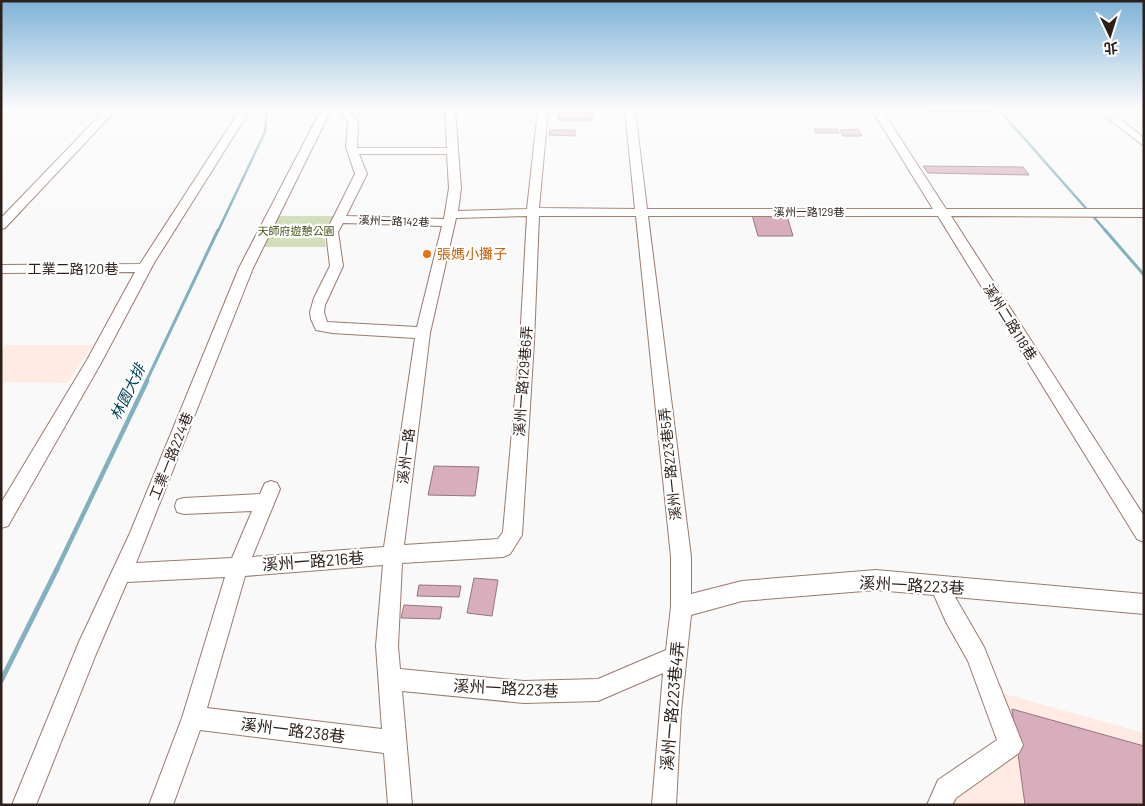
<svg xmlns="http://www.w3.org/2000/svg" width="1145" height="806" font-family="Barlow,'Noto Sans TC',sans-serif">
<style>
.industrial{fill:#ffeae4}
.green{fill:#d2deb9}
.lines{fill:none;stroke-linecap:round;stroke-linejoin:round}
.stream-far3{stroke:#83b0be;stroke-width:2.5}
.stream-far2{stroke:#83b0be;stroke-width:3}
.stream-far1{stroke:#83b0be;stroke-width:4.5}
.stream{stroke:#83b0be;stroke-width:5}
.building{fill:#d8aebc;stroke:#96747f}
.minor-casing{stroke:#9a7a6c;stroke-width:2}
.minor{fill:#fff;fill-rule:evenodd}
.food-dot{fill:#e8710a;stroke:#fff;stroke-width:2}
.labels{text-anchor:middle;stroke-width:4.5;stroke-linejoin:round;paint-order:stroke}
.far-street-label{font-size:11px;fill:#2d201a;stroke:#fff}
.far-park-label{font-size:11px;fill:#46541b;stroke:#fff}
.food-label{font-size:14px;fill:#c56008;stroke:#fff;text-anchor:start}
.street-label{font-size:14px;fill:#2d201a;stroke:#fff}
.water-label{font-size:15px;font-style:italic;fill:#004554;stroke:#fff}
.near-street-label{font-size:16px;fill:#2d201a;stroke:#fff}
</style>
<rect width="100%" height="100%" fill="#f9f9f9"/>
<path class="industrial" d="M6,345H93L67,383L1,382V351Z
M1002,693L1144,733V805H952L947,781L1007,758L1011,715Z"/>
<path class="green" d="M273,216H334L323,232L326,247H259Z"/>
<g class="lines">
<path class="stream-far3" d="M999,110L1106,231
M218,231L265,132L267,110"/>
<path class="stream-far2" d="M1105,230L1144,275
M146,382L218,230"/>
<path class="stream-far1" d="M56,571L147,381"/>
<path class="stream" d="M1,681L57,569"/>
</g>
<path class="building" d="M928,110H991L992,112H929Z
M558,112H592V120H558Z
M814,129H837L839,133H816Z
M858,129L862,136H843L840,130Z
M550,130H575V136L549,135Z
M923,166L1023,167L1029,175L928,173Z
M752,215L787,216L793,236H758Z
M434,466L479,467L475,496L428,495Z
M474,578L498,580L492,616L467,613Z
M419,585L461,586L459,597L417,596Z
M404,605L442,607L440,619L401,618Z
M1012,709L1144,746V805H1025Z"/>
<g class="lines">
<g class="minor-casing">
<path id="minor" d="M105,110H116L5,228L1,229V218Z
M240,110H250L154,263L101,363L8,526L1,528V503L87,360L135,272L1,273V265L140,264Z
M321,110H331L253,268L136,563L232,558L252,511L184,514L177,512L175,506L177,500L184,498L260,494L265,483L271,481L277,483L280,489L252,557L384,547L415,338L332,333L316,330L311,319L310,312L314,298L330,266L326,232L355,174L346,147L348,122L341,114V110H351V114L358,122L357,148H447L445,110H455L461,188L458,211L527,209L538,110H548L539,208L635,209L625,110H635L647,209H933L872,110H882L946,209H1144V217L951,216L1144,516V542L1137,539L938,216H648L691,557V594L742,581L876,570L1144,594V614L955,597L984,647L1023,745L1019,753L956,798L952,805H927L938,780L997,740L968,661L946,622L934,595L876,590L742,601L691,615L681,711L676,805H652L663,673L598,701L524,703L402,691L412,805H388L384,753L200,730L173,805H149L182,718L225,577L127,582L96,654L36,805H12L79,642L130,533L239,268ZM359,154H447L449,188L444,219L346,216L367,174ZM527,216L520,342L503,532L498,539L404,545L430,333L456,218ZM539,216H636L671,557V607L666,650L598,679L524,681L400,669L398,646L402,563L503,557L510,554L522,535L534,342ZM343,223L442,226L417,327L327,322L324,312L325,305L343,266L338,232ZM383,565L376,646L382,729L207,708L245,576Z
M1097,110H1109L1144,138V146Z"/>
</g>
<use href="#minor" class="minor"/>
</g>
<linearGradient id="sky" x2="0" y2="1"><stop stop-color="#7fb2d7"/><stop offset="0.49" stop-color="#fcfcfc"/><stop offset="1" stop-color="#fcfcfc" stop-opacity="0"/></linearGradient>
<rect width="1145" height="223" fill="url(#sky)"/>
<circle class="food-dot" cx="427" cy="254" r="5"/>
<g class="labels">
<g class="far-street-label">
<text x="809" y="216">溪州一路129巷</text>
<text transform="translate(394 221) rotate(2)" y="4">溪州一路142巷</text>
</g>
<g class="far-park-label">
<text x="296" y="235">天師府遊憩公園</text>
</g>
<g class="food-label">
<text x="437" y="259">張媽小攤子</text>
</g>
<g class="street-label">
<text x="73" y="274">工業二路120巷</text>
<text transform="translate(1010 322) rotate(58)" y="5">溪州二路118巷</text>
<text transform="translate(523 381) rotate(-86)" y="5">溪州一路129巷6弄</text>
<text transform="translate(171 456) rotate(-68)" y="5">工業一路224巷</text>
<text transform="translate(406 456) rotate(-83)" y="5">溪州一路</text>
<text transform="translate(670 464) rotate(-96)" y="5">溪州一路223巷5弄</text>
</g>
<g class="water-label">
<text transform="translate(128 392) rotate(-64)" y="5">林園大排</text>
</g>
<g class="near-street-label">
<text transform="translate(313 561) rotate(-4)" y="6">溪州一路216巷</text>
<text transform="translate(912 585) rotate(3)" y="6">溪州一路223巷</text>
<text transform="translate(506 688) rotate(3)" y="6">溪州一路223巷</text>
<text transform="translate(672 706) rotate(-85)" y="6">溪州一路223巷4弄</text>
<text transform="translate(293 730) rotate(7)" y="6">溪州一路238巷</text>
</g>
</g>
<rect width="1145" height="806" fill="none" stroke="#2d201a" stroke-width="5"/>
<g transform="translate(1110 35) rotate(176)" stroke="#ffffff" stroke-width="4" paint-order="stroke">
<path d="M0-4L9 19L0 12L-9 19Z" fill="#2d201a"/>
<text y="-8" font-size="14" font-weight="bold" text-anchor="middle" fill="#2d201a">北</text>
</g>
</svg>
